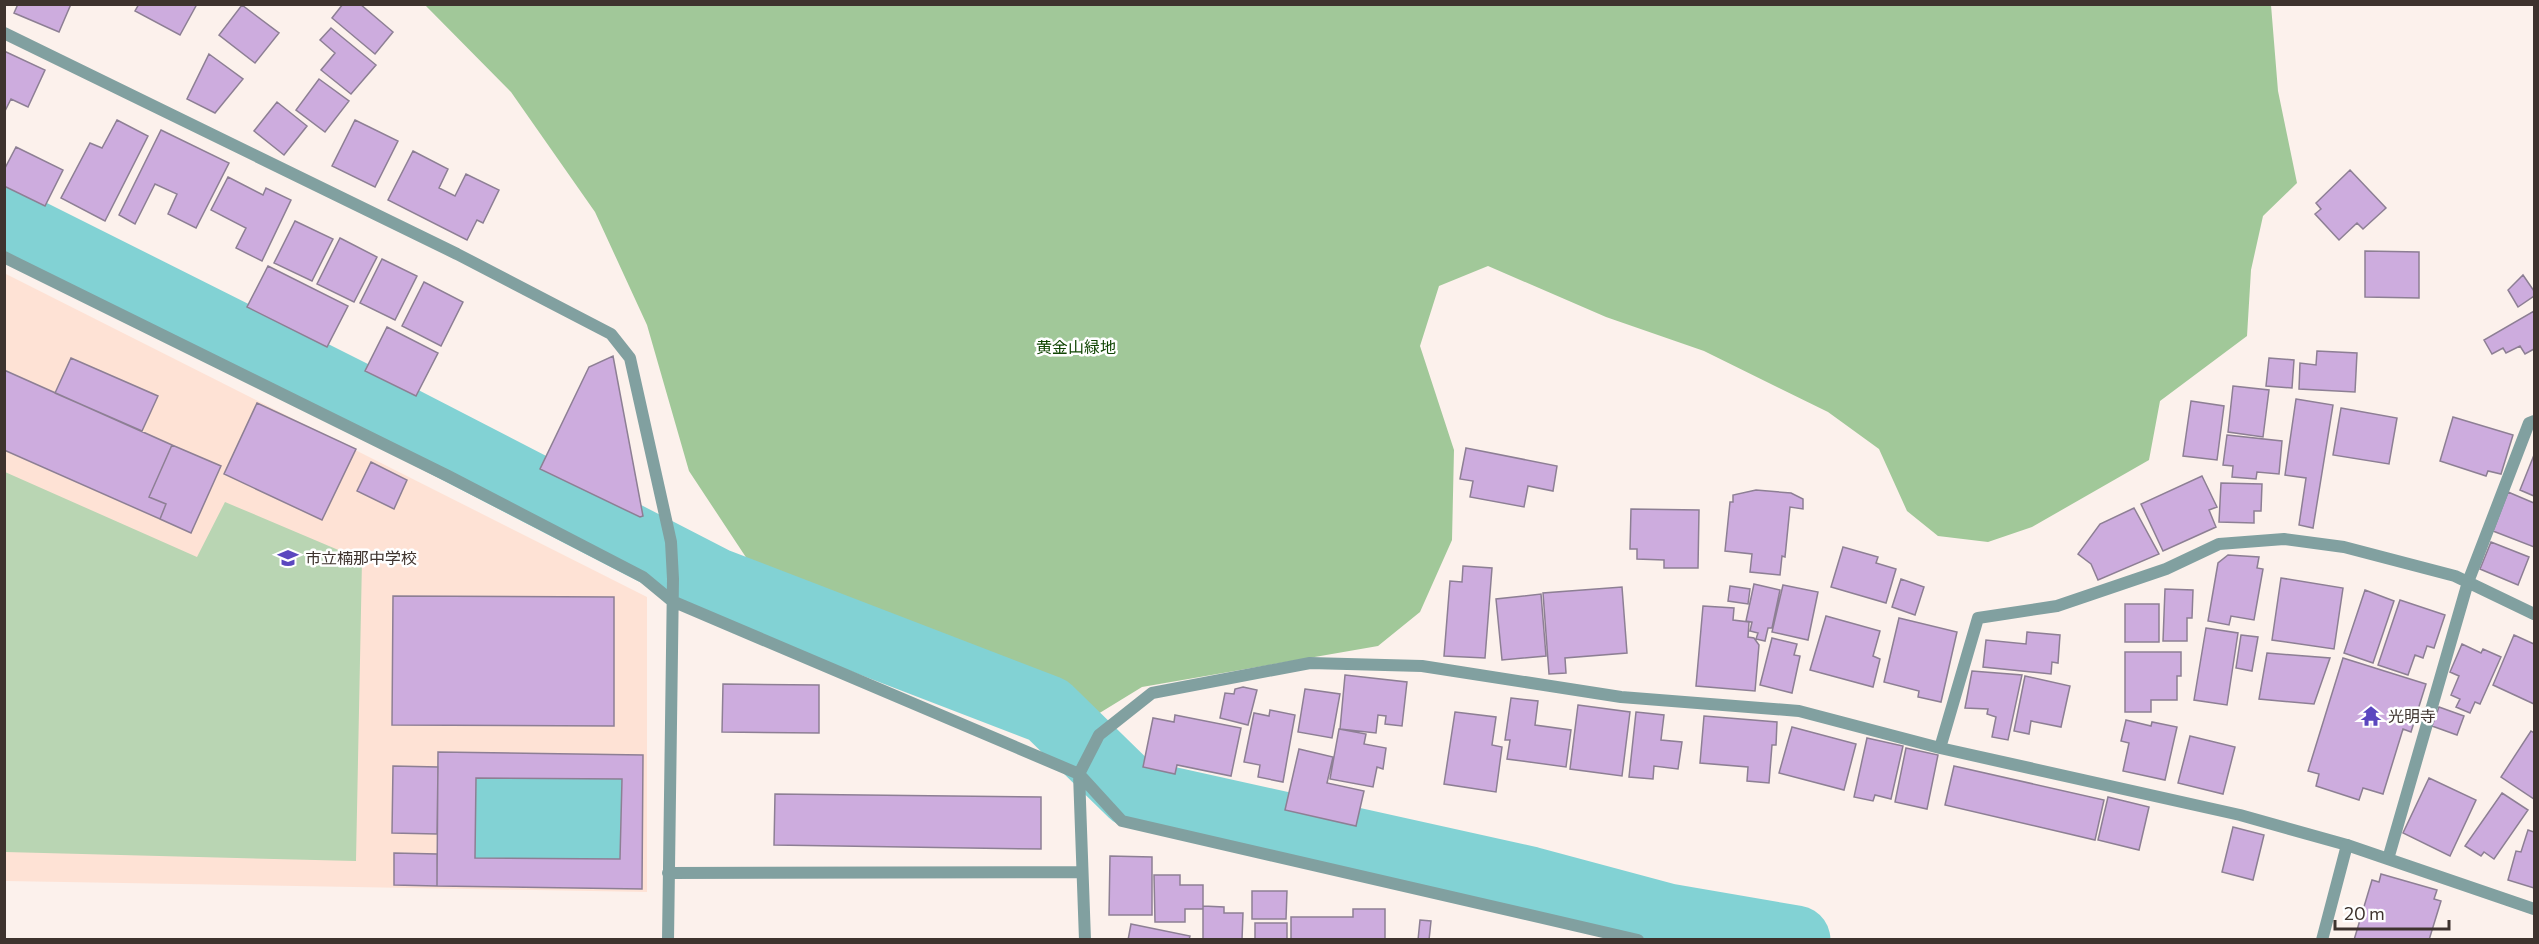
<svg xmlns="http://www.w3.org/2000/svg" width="2539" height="944" font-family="Commissioner,'Noto Sans JP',sans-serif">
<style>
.built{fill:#fee2d5}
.green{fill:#b9d5b3}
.forest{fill:#a1c899}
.water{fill:#82d2d4}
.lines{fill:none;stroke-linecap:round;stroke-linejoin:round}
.river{stroke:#82d2d4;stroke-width:69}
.building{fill:#cdacde;stroke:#8d7f94;stroke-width:1.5;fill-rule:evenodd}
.minor{stroke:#81a0a0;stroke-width:12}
.tertiary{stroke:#81a0a0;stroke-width:12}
.labels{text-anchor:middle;stroke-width:5;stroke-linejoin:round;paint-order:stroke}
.park-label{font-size:16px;fill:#104503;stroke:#fff}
.poi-label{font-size:16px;fill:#3e332e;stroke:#fff;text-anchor:start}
</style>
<rect width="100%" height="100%" fill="#fcf1ec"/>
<path class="built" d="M4,273L647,597V892L5,881Z"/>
<path class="green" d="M5,472L197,557L225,502L362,560L356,861L5,852Z"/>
<path class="forest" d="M425,5H2271L2278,91L2297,183L2263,216L2251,270L2247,336L2160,401L2149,460L2032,527L1988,542L1938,536L1907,511L1879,449L1828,412L1704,351L1606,317L1488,266L1439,286L1420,346L1454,450L1452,540L1420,612L1378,646L1142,687L1080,725L1039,700L879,642L757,574L689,471L647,325L595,212L511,92Z"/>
<path class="water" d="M476,778L622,779L620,859L475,858Z"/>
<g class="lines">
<path class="river" d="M4,220L351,394L715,582L1048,710L1133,793L1530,881L1668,918L1796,940"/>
</g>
<path class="building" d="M18,4H71L59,32L14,13Z
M139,4H197L180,35L135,11Z
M343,4H360L393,32L375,54L332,18Z
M242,5L279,33L255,63L219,35Z
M331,28L376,65L351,94L321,70L335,53L320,40Z
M4,51L45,70L28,107L11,99L4,113Z
M209,54L243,79L215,113L187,99Z
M319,79L349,101L325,132L296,110Z
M277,102L307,126L284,155L254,131Z
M117,120L148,136L105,221L61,198L90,143L102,148Z
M355,120L398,141L375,187L332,166Z
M161,130L229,163L196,228L168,214L177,194L155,184L135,224L119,215Z
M16,147L63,170L45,206L4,186V170Z
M413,151L448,169L439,188L455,196L466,174L499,190L483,223L477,220L467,240L388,200Z
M2350,170L2386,208L2363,229L2357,223L2339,240L2315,214L2321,209L2316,203Z
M228,177L263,195L266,188L291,200L262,261L236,248L246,228L211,210Z
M295,221L333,239L312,281L274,263Z
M340,238L377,257L354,302L317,284Z
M2365,251L2419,252V298L2365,297Z
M382,259L417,276L395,320L360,303Z
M268,266L348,306L327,347L247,307Z
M2523,275L2534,291V296L2518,307L2508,290Z
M424,282L463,302L441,346L402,326Z
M2534,311V349L2525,354L2520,346L2506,353L2503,348L2492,354L2484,340Z
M387,327L438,353L416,396L365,371Z
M2317,351L2357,353L2355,392L2299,389L2300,363L2316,365Z
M613,356L643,516L640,517L540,469L589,367Z
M71,358L158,396L142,431L55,393Z
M2269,358L2294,360L2292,388L2266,386Z
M4,370L172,445L149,497L166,504L160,519L4,450Z
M2233,386L2269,390L2263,437L2228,432Z
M2296,399L2333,405L2313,528L2299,525L2306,478L2285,475Z
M2191,401L2224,406L2217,460L2183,456Z
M257,403L356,449L322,520L224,474Z
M2341,408L2397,418L2389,464L2333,455Z
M2453,417L2513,435L2501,474L2488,471L2486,476L2440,461Z
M2227,435L2282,441L2279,474L2257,472L2256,479L2232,477L2233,466L2223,465Z
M172,445L221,466L191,533L160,519L166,504L149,497Z
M1466,448L1557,466L1553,491L1528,486L1524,507L1470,497L1473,481L1460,479Z
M2534,455V496L2520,490Z
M371,462L407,480L394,509L357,491Z
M2202,476L2217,507L2209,510L2216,527L2163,551L2141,504Z
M2221,483L2262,484L2261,511H2254V523L2219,522Z
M1756,490L1791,493L1803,499V509L1790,507L1785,557L1782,556L1780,575L1750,572L1752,554L1725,551L1730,502H1733V495Z
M2508,492L2534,503V547L2493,531Z
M2134,508L2159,554L2098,580L2091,564L2078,554L2100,524Z
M1631,509L1699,510L1698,568H1664V560L1637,559V549H1630Z
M2491,542L2529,557L2518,585L2480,569Z
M1843,547L1878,557L1876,563L1896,569L1886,603L1831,587Z
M2228,555L2259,557L2257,568L2263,569L2254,620L2231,616L2229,625L2208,621L2218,563Z
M1463,566L1492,568L1485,658L1444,656L1450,581L1462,582Z
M2281,578L2343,588L2334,649L2272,640Z
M1901,579L1924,587L1915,615L1892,607Z
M1754,584L1780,590L1772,628H1768L1765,641L1756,639L1758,633L1750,631L1752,622L1746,621Z
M1783,585L1818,592L1808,640L1772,632Z
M1730,586L1750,589L1748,604L1728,601Z
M1622,587L1627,653L1565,658L1566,673L1549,674L1543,593Z
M2165,589L2193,590L2192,618H2187V641H2163Z
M2365,590L2394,601L2373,663L2344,653Z
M1541,594L1546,656L1502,660L1496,599Z
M393,596L614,597V726L392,725Z
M2400,600L2445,615L2434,648L2427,646L2423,658L2415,655L2408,675L2378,665Z
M2125,604H2159V642H2125Z
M1703,606L1734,608L1733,620L1749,622L1748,637L1754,638L1759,645L1755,691L1696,686Z
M1826,616L1880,631L1873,656L1880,659L1873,687L1810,670Z
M1899,618L1957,632L1941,702L1918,697L1919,691L1884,682Z
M2206,628L2238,633L2227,705L2194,700Z
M2027,632L2060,635L2058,663L2052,662L2051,674L1983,667L1986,640L2026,644Z
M2241,635L2258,637L2252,671L2236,668Z
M2514,635L2534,644V704L2493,685Z
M1772,638L1797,644L1794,655L1800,656L1792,693L1760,685Z
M2462,644L2481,653L2483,649L2501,657L2480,704L2475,702L2470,713L2456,707L2460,699L2451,695L2459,676L2450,672Z
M2125,652H2181V676H2177V700H2151V712H2125Z
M2267,653L2330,658L2314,704L2259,699Z
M2343,658L2426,684L2411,732L2403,729L2383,794L2363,788L2359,800L2316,786L2319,774L2308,771Z
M1972,671L2022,675L2008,740L1992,737L1996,717L1987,714L1988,709L1965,708Z
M1345,675L1407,682L1402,726L1385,724L1386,716L1378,715L1376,733L1340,729Z
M2025,676L2070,686L2061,727L2031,721L2029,734L2014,731Z
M723,684L819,685V733L722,732Z
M1243,687L1257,690L1248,725L1220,718L1225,693L1234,694L1235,689Z
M1305,689L1340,694L1332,738L1298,732Z
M1511,698L1538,701L1535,725L1571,730L1566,767L1507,759L1510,740H1505Z
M1578,705L1630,712L1622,776L1570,769Z
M2439,707L2464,716L2457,735L2432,726Z
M1270,710L1295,715L1283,782L1258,777L1260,765L1244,762L1254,713L1269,716Z
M1455,712L1496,717L1492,745L1502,747L1496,792L1444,784Z
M1636,712L1664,715L1661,740L1682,742L1678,769L1654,766L1653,779L1629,777Z
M1175,715L1241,728L1231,776L1177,765L1175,774L1143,767L1153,718L1174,722Z
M1704,716L1777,722L1776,745H1772L1769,783L1747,781L1748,767L1700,763Z
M2126,720L2151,726L2152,722L2177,727L2165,780L2123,771L2129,743L2121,741Z
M1792,727L1856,744L1844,790L1779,773Z
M1339,729L1366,734L1364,744L1386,748L1383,769L1377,767L1373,787L1330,779Z
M2531,731L2534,733V799L2501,777Z
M2190,736L2235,747L2223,794L2178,783Z
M1867,738L1903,746L1891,799L1875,795L1873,801L1854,797Z
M1906,748L1938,755L1927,809L1895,802Z
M1299,749L1333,757L1327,783L1364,791L1356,826L1285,810Z
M438,752L643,755L642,889L437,886ZM476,778L622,779L620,859L475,858Z
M393,766L438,767L437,834L392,833Z
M1954,766L2104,800L2095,840L1945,805Z
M2429,778L2476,800L2450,856L2403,833Z
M2502,793L2528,810L2494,859L2484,852L2481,856L2465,846Z
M775,794L1041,797V849L774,845Z
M2108,797L2149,807L2139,850L2098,840Z
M2233,827L2264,835L2253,880L2222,872Z
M2528,830L2534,832V888L2508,880L2516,851L2521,852Z
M394,853L437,854V886L394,885Z
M1110,856L1152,857V915H1109Z
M2381,874L2437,890L2434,899L2441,901L2429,940H2354L2372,880L2379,882Z
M1154,875H1180V885H1203V909H1185V922H1155Z
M1252,891H1287L1286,919H1252Z
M1203,906L1224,907V913H1243L1242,940H1203Z
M1353,909H1385V940H1291V917H1353Z
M1420,920L1431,921L1429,940H1418Z
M1255,923H1287V940H1255Z
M1131,924L1190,936L1189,940H1128Z"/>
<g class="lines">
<path class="minor" d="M4,33L457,254L611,334L630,358L671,542L673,579L668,940
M4,257L448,476L643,577L672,601L1079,774L1122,821L1638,940
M1940,748L1978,618L2057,606L2166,569L2219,544L2284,539L2344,547L2455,576L2534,614
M2388,859L2468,582L2529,423L2534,421
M668,873L1082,872
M1085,940L1079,774L1099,735L1152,693L1310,663L1422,666L1621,697L1799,711L1940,748L2240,815L2347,845L2534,909"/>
<path class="tertiary" d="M2322,940L2347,845"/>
</g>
<defs>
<g id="school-bare" transform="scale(1.62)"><path d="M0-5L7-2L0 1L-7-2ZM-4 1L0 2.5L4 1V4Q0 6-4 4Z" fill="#5b47bf" stroke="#fff" stroke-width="2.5" paint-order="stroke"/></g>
<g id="temple-bare" transform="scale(1.62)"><path d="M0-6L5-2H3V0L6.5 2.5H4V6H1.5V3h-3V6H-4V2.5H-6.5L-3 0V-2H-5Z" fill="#5b47bf" stroke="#fff" stroke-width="2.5" paint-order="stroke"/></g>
</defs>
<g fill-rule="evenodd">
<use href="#school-bare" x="288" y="558"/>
<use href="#temple-bare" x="2371" y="716"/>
</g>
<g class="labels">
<g class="park-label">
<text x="1076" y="353">黄金山緑地</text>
</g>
<g class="poi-label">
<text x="305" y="564">市立楠那中学校</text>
<text x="2388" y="722">光明寺</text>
</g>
</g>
<rect width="2539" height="944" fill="none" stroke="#3e332e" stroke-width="12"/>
<path d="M2335 920v9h114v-9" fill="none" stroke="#3e332e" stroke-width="3"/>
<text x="2344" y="920" font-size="18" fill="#3e332e" stroke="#ffffff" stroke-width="4.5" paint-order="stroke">20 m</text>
</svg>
